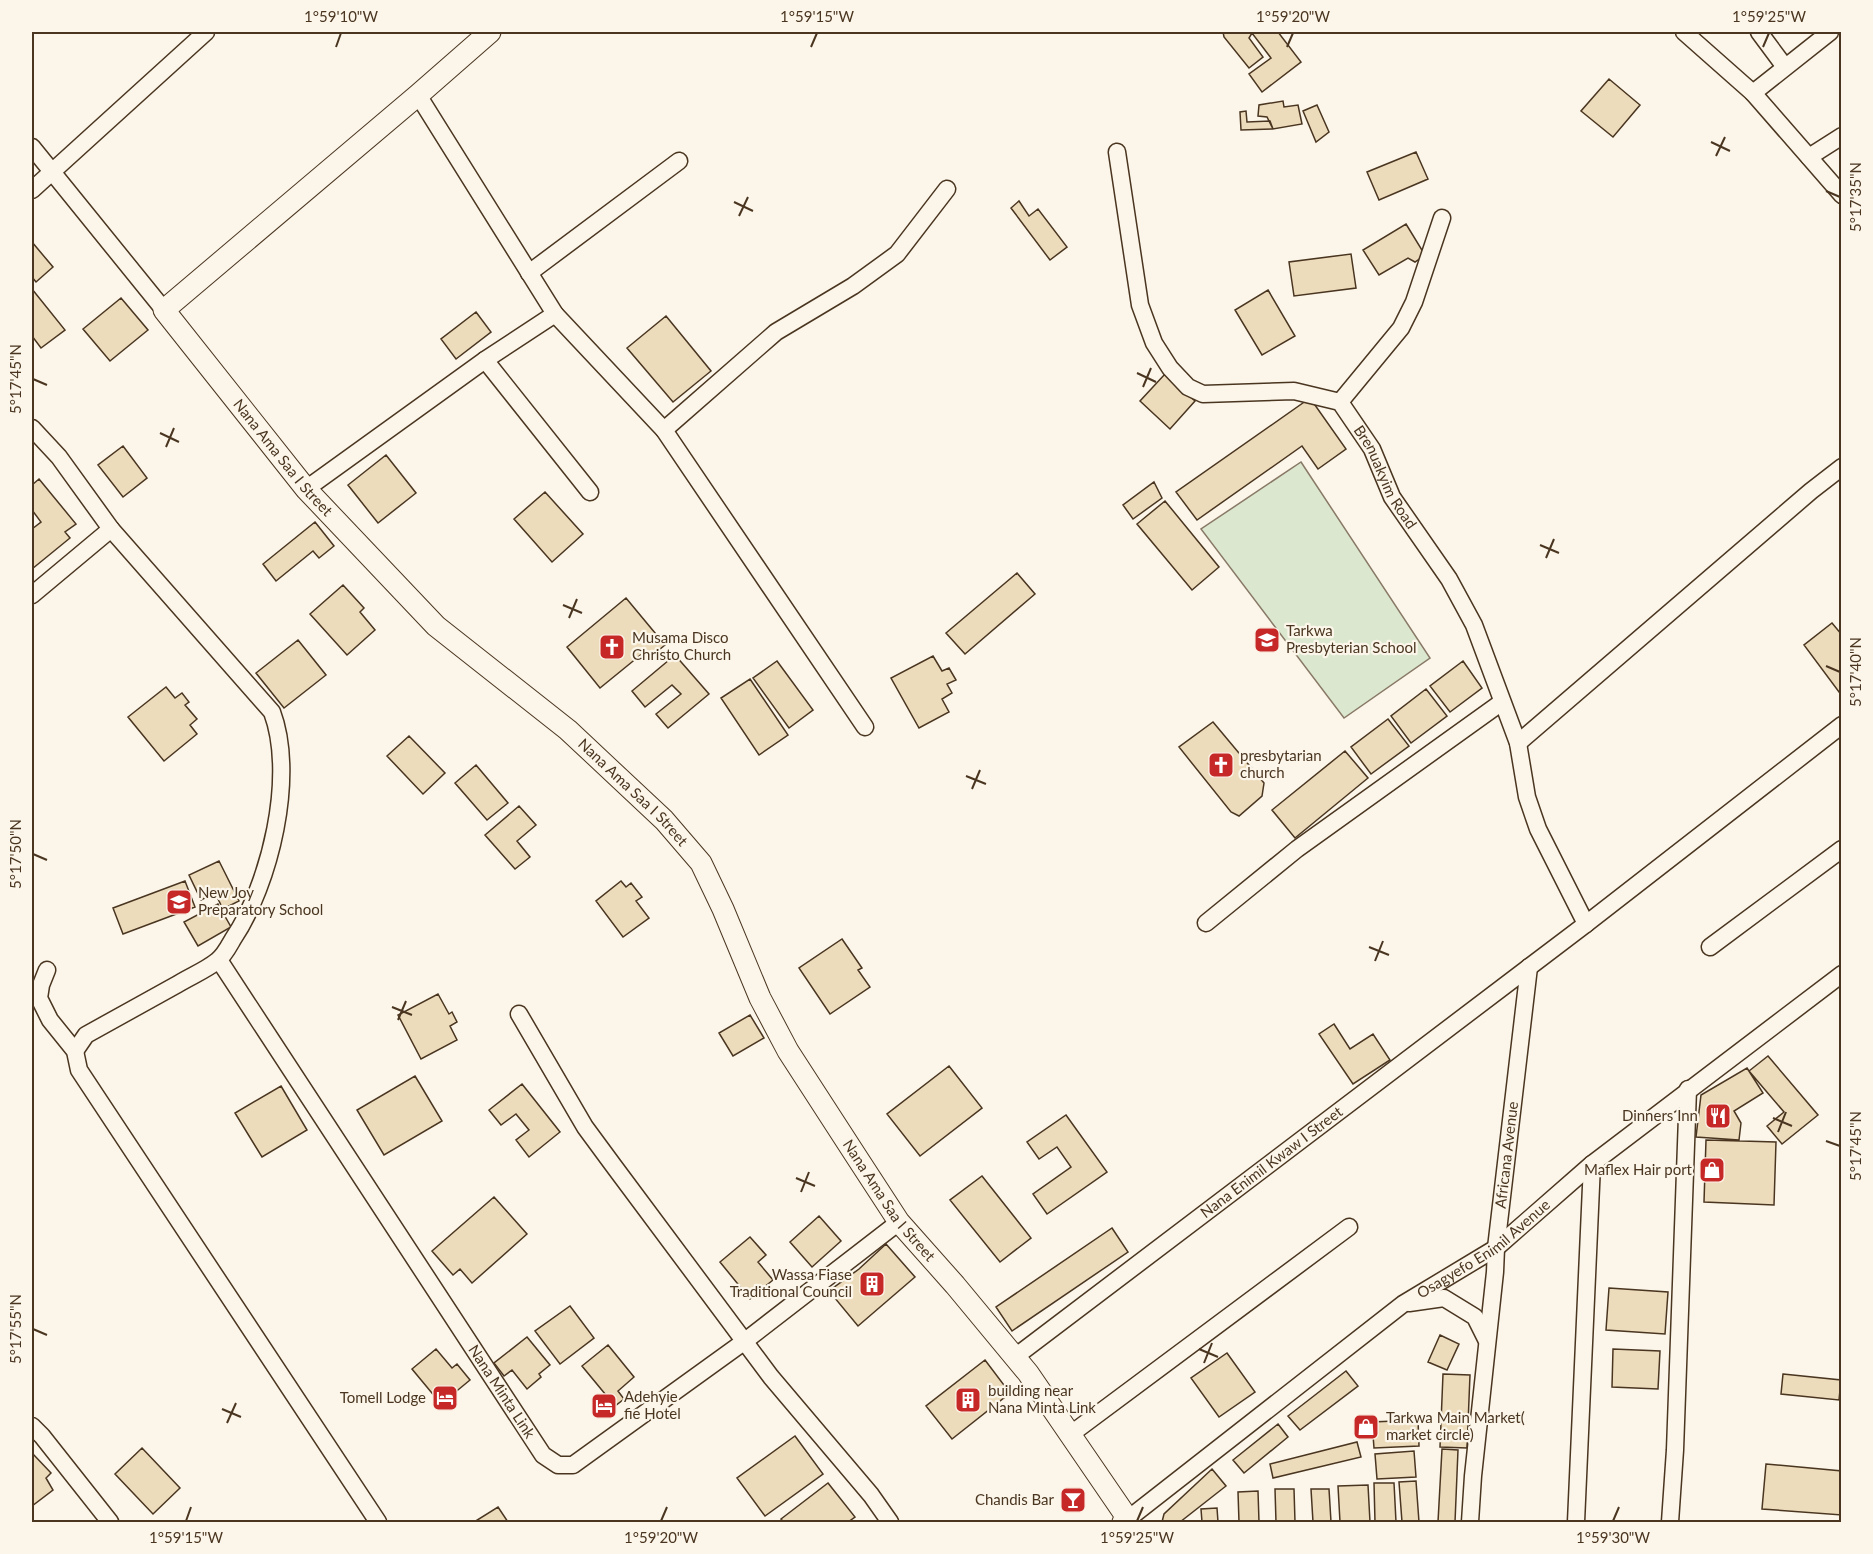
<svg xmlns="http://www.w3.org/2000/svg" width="1873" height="1554" font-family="Lato,sans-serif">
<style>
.green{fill:#dce7d0;stroke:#887966;stroke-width:1.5}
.building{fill:#ecdcbc;stroke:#4a3520;stroke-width:1.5}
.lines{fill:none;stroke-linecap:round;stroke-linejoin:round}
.minor-casing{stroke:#4a3520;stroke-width:19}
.tertiary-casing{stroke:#4a3520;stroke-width:23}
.minor{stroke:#fbf6e9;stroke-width:16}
.tertiary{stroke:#fbf6e9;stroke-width:21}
.ticks{fill:none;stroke:#4a3520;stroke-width:2}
.labels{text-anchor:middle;stroke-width:4.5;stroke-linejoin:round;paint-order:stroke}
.street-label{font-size:15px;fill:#4a3520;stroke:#fbf6e9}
.poi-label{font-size:15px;fill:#4a3520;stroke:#fbf6e9;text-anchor:start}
.neatline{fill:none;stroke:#4a3520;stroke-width:2}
.ticks-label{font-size:15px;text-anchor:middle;fill:#4a3520}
</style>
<rect width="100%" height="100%" fill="#fbf6e9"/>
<path class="green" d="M1301,462L1430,658L1344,718L1201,529Z"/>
<path class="building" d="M1223,32H1278L1301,62L1262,92L1249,74L1271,58L1252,33L1249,38L1263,57L1249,68L1224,37Z
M1609,79L1640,105L1613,137L1581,111Z
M1283,101L1284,107L1298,105L1302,124L1273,129L1267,117L1258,116L1259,105Z
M1317,105L1329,132L1316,142L1303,111Z
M1246,111L1247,122L1270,121L1273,129L1241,130L1240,112Z
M1416,152L1428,179L1379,200L1367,172Z
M1019,201L1029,216L1038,209L1067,247L1050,260L1011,208Z
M1406,224L1425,255L1415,262L1408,258L1379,275L1363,250Z
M32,242L53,267L36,282L32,277Z
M1351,254L1356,288L1294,296L1289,262Z
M32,289L65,330L41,348L32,336Z
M1268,290L1295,336L1262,355L1235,310Z
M121,298L148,330L110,361L83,329Z
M476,312L491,332L456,359L441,339Z
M666,316L711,371L673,402L627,348Z
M1165,374L1195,401L1170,429L1140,401Z
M1310,398L1346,449L1318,469L1302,446L1197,520L1176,492Z
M123,446L147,478L123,497L98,465Z
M386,455L416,493L378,523L348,485Z
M39,479L76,524L65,532L70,538L32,569V529L41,522L32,510V485Z
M1154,482L1162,498L1133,519L1123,505Z
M545,492L583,534L552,562L514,519Z
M1165,501L1219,567L1192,590L1137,524Z
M315,522L334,546L319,558L313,551L276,581L263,564Z
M1017,573L1035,594L965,654L946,633Z
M343,585L364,608L360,612L375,630L347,655L310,614Z
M626,598L665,645L648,659L643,653L600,688L567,647Z
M1832,623L1842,635V696L1804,645Z
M298,640L326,675L284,708L256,673Z
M675,655L709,694L668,728L656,714L681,694L672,685L645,707L632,691Z
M933,656L942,671L949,668L956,680L947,684L952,693L942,699L949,712L919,728L891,678Z
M777,661L813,710L789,728L753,678Z
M1463,661L1482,688L1450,712L1430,686Z
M750,679L788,735L759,755L721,698Z
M166,687L175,698L182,693L189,702L185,705L197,719L190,725L197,734L164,761L128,717Z
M1426,689L1447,716L1411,743L1391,716Z
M1388,719L1409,746L1371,774L1351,747Z
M1213,722L1264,783L1262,796L1239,816L1231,812L1179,747Z
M409,736L445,773L423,794L387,756Z
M1345,751L1368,778L1295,838L1272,810Z
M476,765L508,803L487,820L455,783Z
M519,806L536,825L517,841L530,857L515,869L485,835Z
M219,861L239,901L223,909L215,893L201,900L189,875Z
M185,881L195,907L123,934L113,908Z
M621,881L626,887L631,883L642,897L636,901L649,918L623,937L596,901Z
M218,904L231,927L198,946L184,922Z
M842,939L862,968L858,970L870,987L830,1014L799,968Z
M438,994L449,1014L452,1012L457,1022L450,1026L457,1040L421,1059L398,1015Z
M750,1015L764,1038L733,1056L719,1033Z
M1334,1024L1350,1049L1373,1034L1390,1060L1353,1084L1319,1034Z
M1768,1056L1818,1115L1782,1144L1767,1126L1784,1112L1749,1071Z
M949,1066L982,1108L920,1156L887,1114Z
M1747,1068L1763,1093L1734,1111L1741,1123L1739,1140L1696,1137L1701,1095Z
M415,1076L442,1121L384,1155L357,1110Z
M522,1084L560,1132L529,1157L516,1140L529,1130L516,1114L501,1125L489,1110Z
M281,1086L307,1130L262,1157L235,1113Z
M1066,1115L1107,1172L1047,1214L1033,1194L1071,1167L1057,1147L1039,1159L1027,1142Z
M1706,1140L1776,1142L1774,1205L1704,1202Z
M982,1176L1031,1238L1000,1262L950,1200Z
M494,1197L527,1234L472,1283L460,1269L453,1275L432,1251Z
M819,1216L841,1241L812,1267L790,1242Z
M1112,1228L1128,1252L1012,1331L996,1307Z
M750,1237L766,1255L758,1262L773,1280L750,1299L720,1262Z
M886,1244L915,1277L858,1326L829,1291L859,1269Z
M1609,1288L1668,1292L1665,1334L1606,1330Z
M570,1306L594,1338L560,1364L535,1331Z
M1440,1335L1459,1344L1447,1370L1428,1362Z
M527,1337L550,1365L539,1374L541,1377L527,1389L512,1370L504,1376L494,1363Z
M608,1345L634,1377L618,1391L624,1399L615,1406L582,1366Z
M436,1349L452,1368L457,1364L470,1380L441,1404L412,1369Z
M1613,1349L1660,1351L1658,1389L1612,1387Z
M1227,1353L1255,1392L1219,1417L1191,1378Z
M985,1360L1010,1393L952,1439L926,1406Z
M1346,1371L1358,1386L1300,1430L1288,1416Z
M1443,1374L1470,1375L1467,1448L1440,1447Z
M1783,1374L1841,1380L1839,1400L1781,1394Z
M1418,1420L1419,1446L1374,1448L1372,1422Z
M1278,1424L1288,1437L1244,1473L1233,1460Z
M795,1436L823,1474L765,1516L737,1478Z
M1357,1442L1361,1457L1273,1478L1270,1464Z
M142,1448L180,1488L153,1514L115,1474Z
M1442,1449L1458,1450L1455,1522H1438Z
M1414,1451L1416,1477L1377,1479L1375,1454Z
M33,1454L51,1473L46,1478L53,1490L32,1506V1455Z
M1766,1464L1842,1471V1515L1762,1509Z
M1212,1469L1226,1486L1180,1522H1162L1164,1514Z
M1416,1481L1419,1522H1402L1399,1482Z
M828,1483L855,1517L848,1522H784L781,1519Z
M1374,1483H1394L1396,1522H1375Z
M1368,1485L1370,1522H1340L1338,1486Z
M1275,1489H1294L1295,1522H1276Z
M1311,1489H1329L1331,1522H1313Z
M1258,1491L1259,1522H1239L1238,1492Z
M498,1507L508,1522H474Z
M1217,1508L1218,1522H1202L1201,1509Z"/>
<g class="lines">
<g class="minor-casing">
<g id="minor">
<path d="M1684,32L1753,93L1842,195"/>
<path d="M1759,32L1785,67"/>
<path d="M1753,93L1830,32"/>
<path d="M418,95L555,314L664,430L865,727"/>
<path d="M32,147L164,310"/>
<path id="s1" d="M1117,152L1140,305L1154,343L1170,368L1188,387L1203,394L1294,391L1340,402L1372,449L1392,497L1449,579L1474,625L1518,743L1527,797L1538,829L1586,924"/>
<path d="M1809,157L1842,136"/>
<path d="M32,190L206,32"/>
<path d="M529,273L679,161"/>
<path d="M485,360L590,492"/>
<path d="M1340,402L1401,328L1414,302L1442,218"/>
<path d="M32,428L59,457L111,529"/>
<path d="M664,430L776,332L853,286L897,254L947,189"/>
<path d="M306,489L485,360L555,314"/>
<path d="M32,595L111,529L272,712C296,776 270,884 233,939C229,946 224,956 217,961C206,970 191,976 178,984C147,1001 117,1018 86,1035L75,1051"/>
<path d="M1518,743L1811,491L1842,467"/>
<path d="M1206,923L1297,849L1502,702"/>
<path d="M1710,947L1842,849"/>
<path id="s2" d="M219,960L543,1455L558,1465H573L745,1341L899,1222"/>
<path d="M47,970L41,985L39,998L50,1020L75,1051L79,1070L378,1522"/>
<path d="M519,1014L585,1127L613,1165L771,1377L871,1495L890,1522"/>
<path d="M1409,1303L1444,1298L1475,1317L1486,1339"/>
<path id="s3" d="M1015,1357L1586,924L1842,725"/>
<path d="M32,1426L42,1436L110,1522"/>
<path d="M1071,1434L1349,1227"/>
<path id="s4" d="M1129,1522L1128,1519L1403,1304L1496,1248L1592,1164L1842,974"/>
<path id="s5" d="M1470,1522L1473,1476L1495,1272L1496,1248L1529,967"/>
<path d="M1576,1522L1592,1164"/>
<path d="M1670,1522L1675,1450L1688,1089"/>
</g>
</g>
<g class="tertiary-casing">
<g id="tertiary">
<path id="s6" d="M490,32L418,95L164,310L306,489L436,626L568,730L664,820L701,863L723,909L760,998L788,1051L856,1156L899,1222L955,1285L1028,1373L1128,1519L1123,1522"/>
</g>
</g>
<use href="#minor" class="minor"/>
<use href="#tertiary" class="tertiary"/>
</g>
<path class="ticks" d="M336,47L341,33M811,47L817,33M1287,47L1293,33M1763,47L1769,33M1711,142L1730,151M1716,156L1725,137M1826,191L1840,197M734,202L753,211M739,216L748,197M1137,373L1156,382M33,379L47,385M1143,387L1151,368M160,433L179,442M166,447L174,428M1540,545L1559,553M1546,558L1554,539M563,605L582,613M569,618L577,599M1826,666L1840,672M966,776L986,784M972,789L980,770M33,854L47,860M1369,947L1389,955M1375,961L1383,941M392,1007L412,1015M398,1020L406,1001M1773,1118L1792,1126M1778,1132L1786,1112M1826,1141L1840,1146M796,1178L815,1186M801,1192L809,1172M33,1329L47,1335M1199,1349L1218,1357M1204,1363L1212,1343M222,1409L241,1417M227,1423L236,1403M186,1521L191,1507M661,1521L667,1507M1137,1521L1143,1507M1613,1521L1619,1507"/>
<defs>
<g id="school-square" transform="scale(1.35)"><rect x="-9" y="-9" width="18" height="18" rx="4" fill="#c62828" stroke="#fbf6e9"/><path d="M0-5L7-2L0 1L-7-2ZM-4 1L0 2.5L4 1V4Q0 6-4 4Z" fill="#fff"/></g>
<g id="church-square" transform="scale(1.35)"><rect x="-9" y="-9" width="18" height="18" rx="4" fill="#c62828" stroke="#fbf6e9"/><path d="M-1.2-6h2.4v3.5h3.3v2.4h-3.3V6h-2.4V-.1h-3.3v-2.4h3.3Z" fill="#fff"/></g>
<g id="restaurant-square" transform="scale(1.35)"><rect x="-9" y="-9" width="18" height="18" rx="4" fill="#c62828" stroke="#fbf6e9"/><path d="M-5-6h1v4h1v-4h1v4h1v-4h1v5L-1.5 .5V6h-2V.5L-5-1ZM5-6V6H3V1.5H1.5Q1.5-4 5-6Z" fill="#fff"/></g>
<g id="shop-square" transform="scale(1.35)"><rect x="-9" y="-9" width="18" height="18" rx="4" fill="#c62828" stroke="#fbf6e9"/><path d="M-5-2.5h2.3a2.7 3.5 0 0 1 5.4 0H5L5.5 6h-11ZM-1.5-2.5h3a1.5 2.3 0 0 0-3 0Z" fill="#fff"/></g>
<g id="building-square" transform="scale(1.35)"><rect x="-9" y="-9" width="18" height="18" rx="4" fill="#c62828" stroke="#fbf6e9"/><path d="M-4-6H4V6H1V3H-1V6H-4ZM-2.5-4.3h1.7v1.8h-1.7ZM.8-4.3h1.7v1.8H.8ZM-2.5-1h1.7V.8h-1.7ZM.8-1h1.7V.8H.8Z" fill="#fff"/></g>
<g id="hotel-square" transform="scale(1.35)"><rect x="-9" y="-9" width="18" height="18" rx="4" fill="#c62828" stroke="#fbf6e9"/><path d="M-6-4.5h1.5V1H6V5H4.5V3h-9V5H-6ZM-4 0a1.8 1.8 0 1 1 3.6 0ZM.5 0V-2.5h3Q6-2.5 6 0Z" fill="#fff"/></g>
<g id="bar-square" transform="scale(1.35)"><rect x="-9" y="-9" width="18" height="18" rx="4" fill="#c62828" stroke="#fbf6e9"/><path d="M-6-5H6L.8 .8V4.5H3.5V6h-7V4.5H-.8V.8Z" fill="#fff"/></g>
</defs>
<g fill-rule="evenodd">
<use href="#school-square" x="1267" y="640"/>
<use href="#church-square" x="612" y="647"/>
<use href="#church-square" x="1221" y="765"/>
<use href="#school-square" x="179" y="902"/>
<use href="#restaurant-square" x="1718" y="1116"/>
<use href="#shop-square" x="1712" y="1170"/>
<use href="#building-square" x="872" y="1284"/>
<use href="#hotel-square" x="445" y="1398"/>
<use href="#building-square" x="968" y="1400"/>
<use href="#hotel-square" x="604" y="1406"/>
<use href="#shop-square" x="1366" y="1427"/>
<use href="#bar-square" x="1073" y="1500"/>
</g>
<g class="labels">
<g class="street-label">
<text dy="5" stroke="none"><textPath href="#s6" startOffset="618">Nana Ama Saa I Street</textPath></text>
<text dy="5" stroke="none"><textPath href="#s1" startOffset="494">Brenuakyim Road</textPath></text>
<text dy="5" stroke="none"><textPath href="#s6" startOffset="1104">Nana Ama Saa I Street</textPath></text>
<text dy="5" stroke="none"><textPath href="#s5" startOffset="369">Africana Avenue</textPath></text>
<text dy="5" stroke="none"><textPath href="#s3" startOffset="322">Nana Enimil Kwaw I Street</textPath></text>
<text dy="5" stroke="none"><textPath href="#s6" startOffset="1590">Nana Ama Saa I Street</textPath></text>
<text dy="5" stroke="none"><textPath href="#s4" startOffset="450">Osagyefo Enimil Avenue</textPath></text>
<text dy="5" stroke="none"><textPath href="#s2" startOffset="516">Nana Minta Link</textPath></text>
</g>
<g class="poi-label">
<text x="1286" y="636">Tarkwa<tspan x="1286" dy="17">Presbyterian School</tspan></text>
<text x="632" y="643">Musama Disco<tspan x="632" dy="17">Christo Church</tspan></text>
<text x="1240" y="761">presbytarian<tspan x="1240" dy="17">church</tspan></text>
<text x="198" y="898">New Joy<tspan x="198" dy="17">Preparatory School</tspan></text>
<text x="1698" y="1121" text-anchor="end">Dinners Inn</text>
<text x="1692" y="1175" text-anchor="end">Maflex Hair port</text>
<text x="852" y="1280" text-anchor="end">Wassa Fiase<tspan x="852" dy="17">Traditional Council</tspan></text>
<text x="988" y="1396">building near<tspan x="988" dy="17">Nana Minta Link</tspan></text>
<text x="624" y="1402">Adehyie<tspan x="624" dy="17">fie Hotel</tspan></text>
<text x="426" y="1403" text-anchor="end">Tomell Lodge</text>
<text x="1386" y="1423">Tarkwa Main Market(<tspan x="1386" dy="17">market circle)</tspan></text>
<text x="1054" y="1505" text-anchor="end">Chandis Bar</text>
</g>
</g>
<rect width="1873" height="1554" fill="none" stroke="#fbf6e9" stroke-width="66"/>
<rect x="33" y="33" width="1807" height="1488" class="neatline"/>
<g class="ticks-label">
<text x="341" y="22">1°59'10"W</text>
<text x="817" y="22">1°59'15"W</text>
<text x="1293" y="22">1°59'20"W</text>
<text x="1769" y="22">1°59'25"W</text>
<text transform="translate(1856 197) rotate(-90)" y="5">5°17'35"N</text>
<text transform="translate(16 379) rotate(-90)" y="5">5°17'45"N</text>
<text transform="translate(1856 672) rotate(-90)" y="5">5°17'40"N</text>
<text transform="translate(16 854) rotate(-90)" y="5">5°17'50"N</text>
<text transform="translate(1856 1146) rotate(-90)" y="5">5°17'45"N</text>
<text transform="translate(16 1329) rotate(-90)" y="5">5°17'55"N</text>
<text x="186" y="1543">1°59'15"W</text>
<text x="661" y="1543">1°59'20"W</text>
<text x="1137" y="1543">1°59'25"W</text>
<text x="1613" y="1543">1°59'30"W</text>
</g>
</svg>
